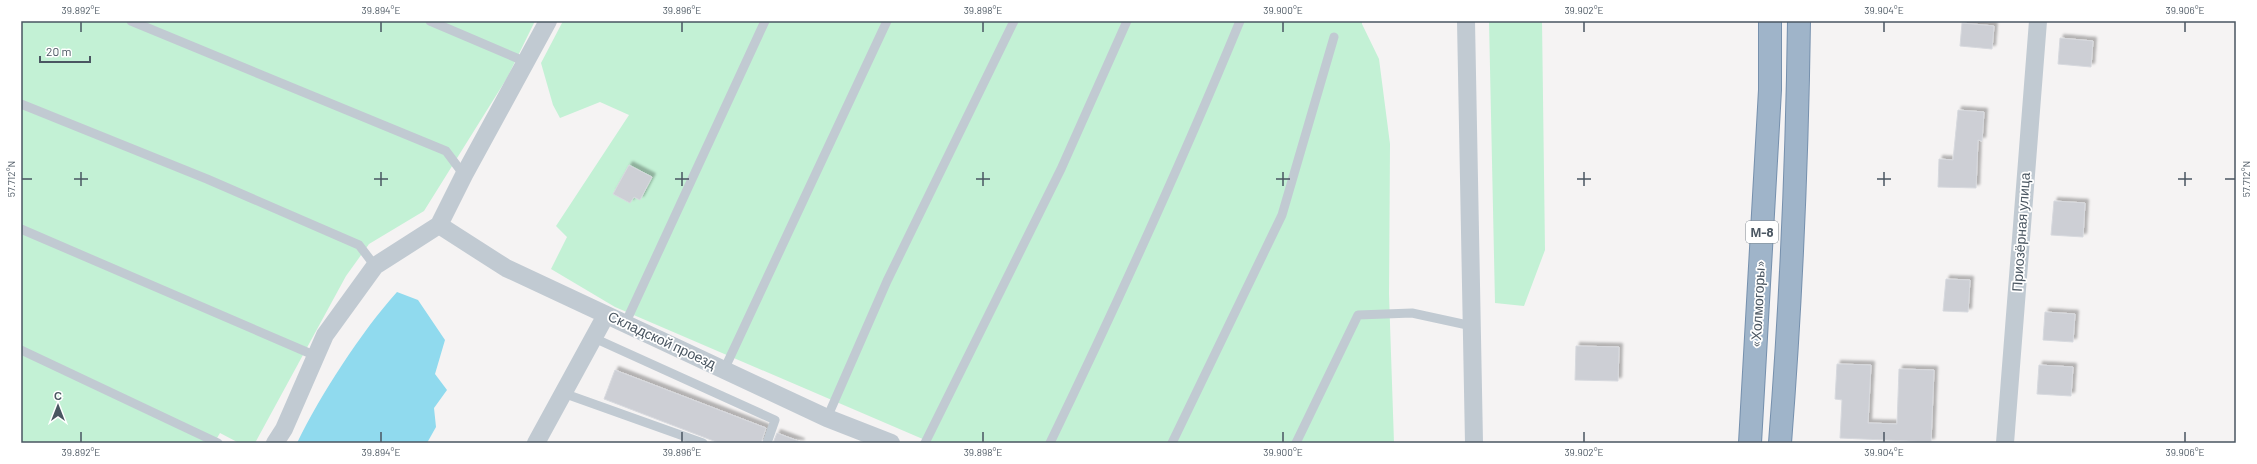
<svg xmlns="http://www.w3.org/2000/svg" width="2257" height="464" font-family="Barlow,sans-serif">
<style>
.green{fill:#c3f1d5}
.water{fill:#90daee}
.building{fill:#cdcfd5;stroke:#d7d9de;filter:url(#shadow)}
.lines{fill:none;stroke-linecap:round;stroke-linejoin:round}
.trunk-casing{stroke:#7690ad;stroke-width:24}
.service{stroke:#c1cad2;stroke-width:9}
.minor{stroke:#c1cad2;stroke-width:18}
.trunk{stroke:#9fb4c9;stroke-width:22}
.ticks{fill:none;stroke:#4a5661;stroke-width:1.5}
.labels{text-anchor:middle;stroke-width:3.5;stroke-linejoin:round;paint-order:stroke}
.shield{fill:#fff;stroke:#808990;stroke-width:1}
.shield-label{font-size:13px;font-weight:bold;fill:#4a5661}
.street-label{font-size:14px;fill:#4a5661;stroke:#fff}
.neatline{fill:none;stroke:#4a5661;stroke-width:1.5}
.ticks-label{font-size:10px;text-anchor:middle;fill:#4a5661}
</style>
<defs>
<filter id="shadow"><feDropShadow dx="3.5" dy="-3.5" stdDeviation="1" flood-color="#0004"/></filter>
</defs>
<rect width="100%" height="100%" fill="#f5f3f3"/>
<path class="green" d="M21,21H535L507,78L424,211L369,244L346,276L255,443H239L220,433L214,443H21Z
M563,21H1362V24L1379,59L1390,144L1389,294L1394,443H932L615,307L551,269L567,237L556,226L629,115L600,102L560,118L553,105L541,63Z
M1489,21H1542L1545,250L1524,306L1495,303Z"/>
<path class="water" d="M397,292L418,300L445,340L435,374L447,390L434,408L436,427L427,443H297C321,394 361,332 397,292Z"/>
<path class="building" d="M1962,23L1994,26L1992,49L1960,46Z
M2060,38L2093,41L2091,67L2058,64Z
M1958,110L1984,112L1982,141L1978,140L1976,188L1938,187L1939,159L1953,160Z
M629,165L652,177L640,200L634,197L630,203L613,194Z
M2054,201L2085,203L2083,237L2051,235Z
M1946,279L1970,280L1968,312L1943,311Z
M2045,312L2075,314L2073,342L2043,340Z
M1576,346L1619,347L1618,381L1575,380Z
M1837,364L1871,365L1868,423L1897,424L1899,369L1934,370L1931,442L1840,438L1842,400L1835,399Z
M2039,365L2073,367L2071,396L2037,394Z
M615,370L766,428L761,443H719L604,399Z
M777,433L801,442V443H773Z"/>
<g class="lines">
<g class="trunk-casing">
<path id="trunk" d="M1750,443L1770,90V21
M1780,443C1791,303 1797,162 1799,21"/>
</g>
<path class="service" d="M131,21L446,151L464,175
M430,21L526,62
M21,104L207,179L359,245L375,266
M21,229L316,356
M625,324L765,21
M594,338L775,420L767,443
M21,350L218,443
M724,370L887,21
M563,393L703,443
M827,418L887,281L1014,21
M925,443L1061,169L1127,21
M1050,443C1117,304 1181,164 1240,21
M1172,443L1282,215L1334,37
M1296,443L1358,315L1412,313L1472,326"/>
<path class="minor" d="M1466,21L1474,443
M439,225L506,268L827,418L891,443
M275,443L284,429L325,335L375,266L439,225L464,175L548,21
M536,443L606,315
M2005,443L2038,21"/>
<use href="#trunk" class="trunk"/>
</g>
<path class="ticks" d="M81,22V32M381,22V32M682,22V32M983,22V32M1283,22V32M1584,22V32M1884,22V32M2185,22V32M81,172V186M381,172V186M682,172V186M983,172V186M1283,172V186M1584,172V186M1884,172V186M2185,172V186M22,179H32M74,179H88M374,179H388M675,179H689M976,179H990M1276,179H1290M1577,179H1591M1877,179H1891M2178,179H2192M2225,179H2235M81,432V442M381,432V442M682,432V442M983,432V442M1283,432V442M1584,432V442M1884,432V442M2185,432V442"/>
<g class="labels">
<rect class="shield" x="1746" y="221" width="32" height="22" rx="3"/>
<g class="shield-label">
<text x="1762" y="237">М-8</text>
</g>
<g class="street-label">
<text transform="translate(2021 232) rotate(-86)" y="5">Приозёрная улица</text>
<text transform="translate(1758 304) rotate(-87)" y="5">«Холмогоры»</text>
<text transform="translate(662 340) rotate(25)" y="5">Складской проезд</text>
</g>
</g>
<rect width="2257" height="464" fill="none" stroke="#ffffff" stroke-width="44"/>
<g transform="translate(58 406)" stroke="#ffffff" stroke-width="3" paint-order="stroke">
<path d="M0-3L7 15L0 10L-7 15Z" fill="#4a5661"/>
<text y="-6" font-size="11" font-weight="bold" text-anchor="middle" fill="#4a5661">С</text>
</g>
<path d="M40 56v6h50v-6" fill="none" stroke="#4a5661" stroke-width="2"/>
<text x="46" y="56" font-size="12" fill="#4a5661" stroke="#ffffff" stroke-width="3" paint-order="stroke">20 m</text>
<rect x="22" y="22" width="2213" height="420" class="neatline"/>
<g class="ticks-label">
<text x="81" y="14">39.892°E</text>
<text x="381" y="14">39.894°E</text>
<text x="682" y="14">39.896°E</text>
<text x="983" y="14">39.898°E</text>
<text x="1283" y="14">39.900°E</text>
<text x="1584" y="14">39.902°E</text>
<text x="1884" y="14">39.904°E</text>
<text x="2185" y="14">39.906°E</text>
<text transform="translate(11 179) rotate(-90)" y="4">57.712°N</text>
<text transform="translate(2246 179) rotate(-90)" y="4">57.712°N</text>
<text x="81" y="456">39.892°E</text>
<text x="381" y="456">39.894°E</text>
<text x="682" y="456">39.896°E</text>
<text x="983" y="456">39.898°E</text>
<text x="1283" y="456">39.900°E</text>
<text x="1584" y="456">39.902°E</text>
<text x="1884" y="456">39.904°E</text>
<text x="2185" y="456">39.906°E</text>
</g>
</svg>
